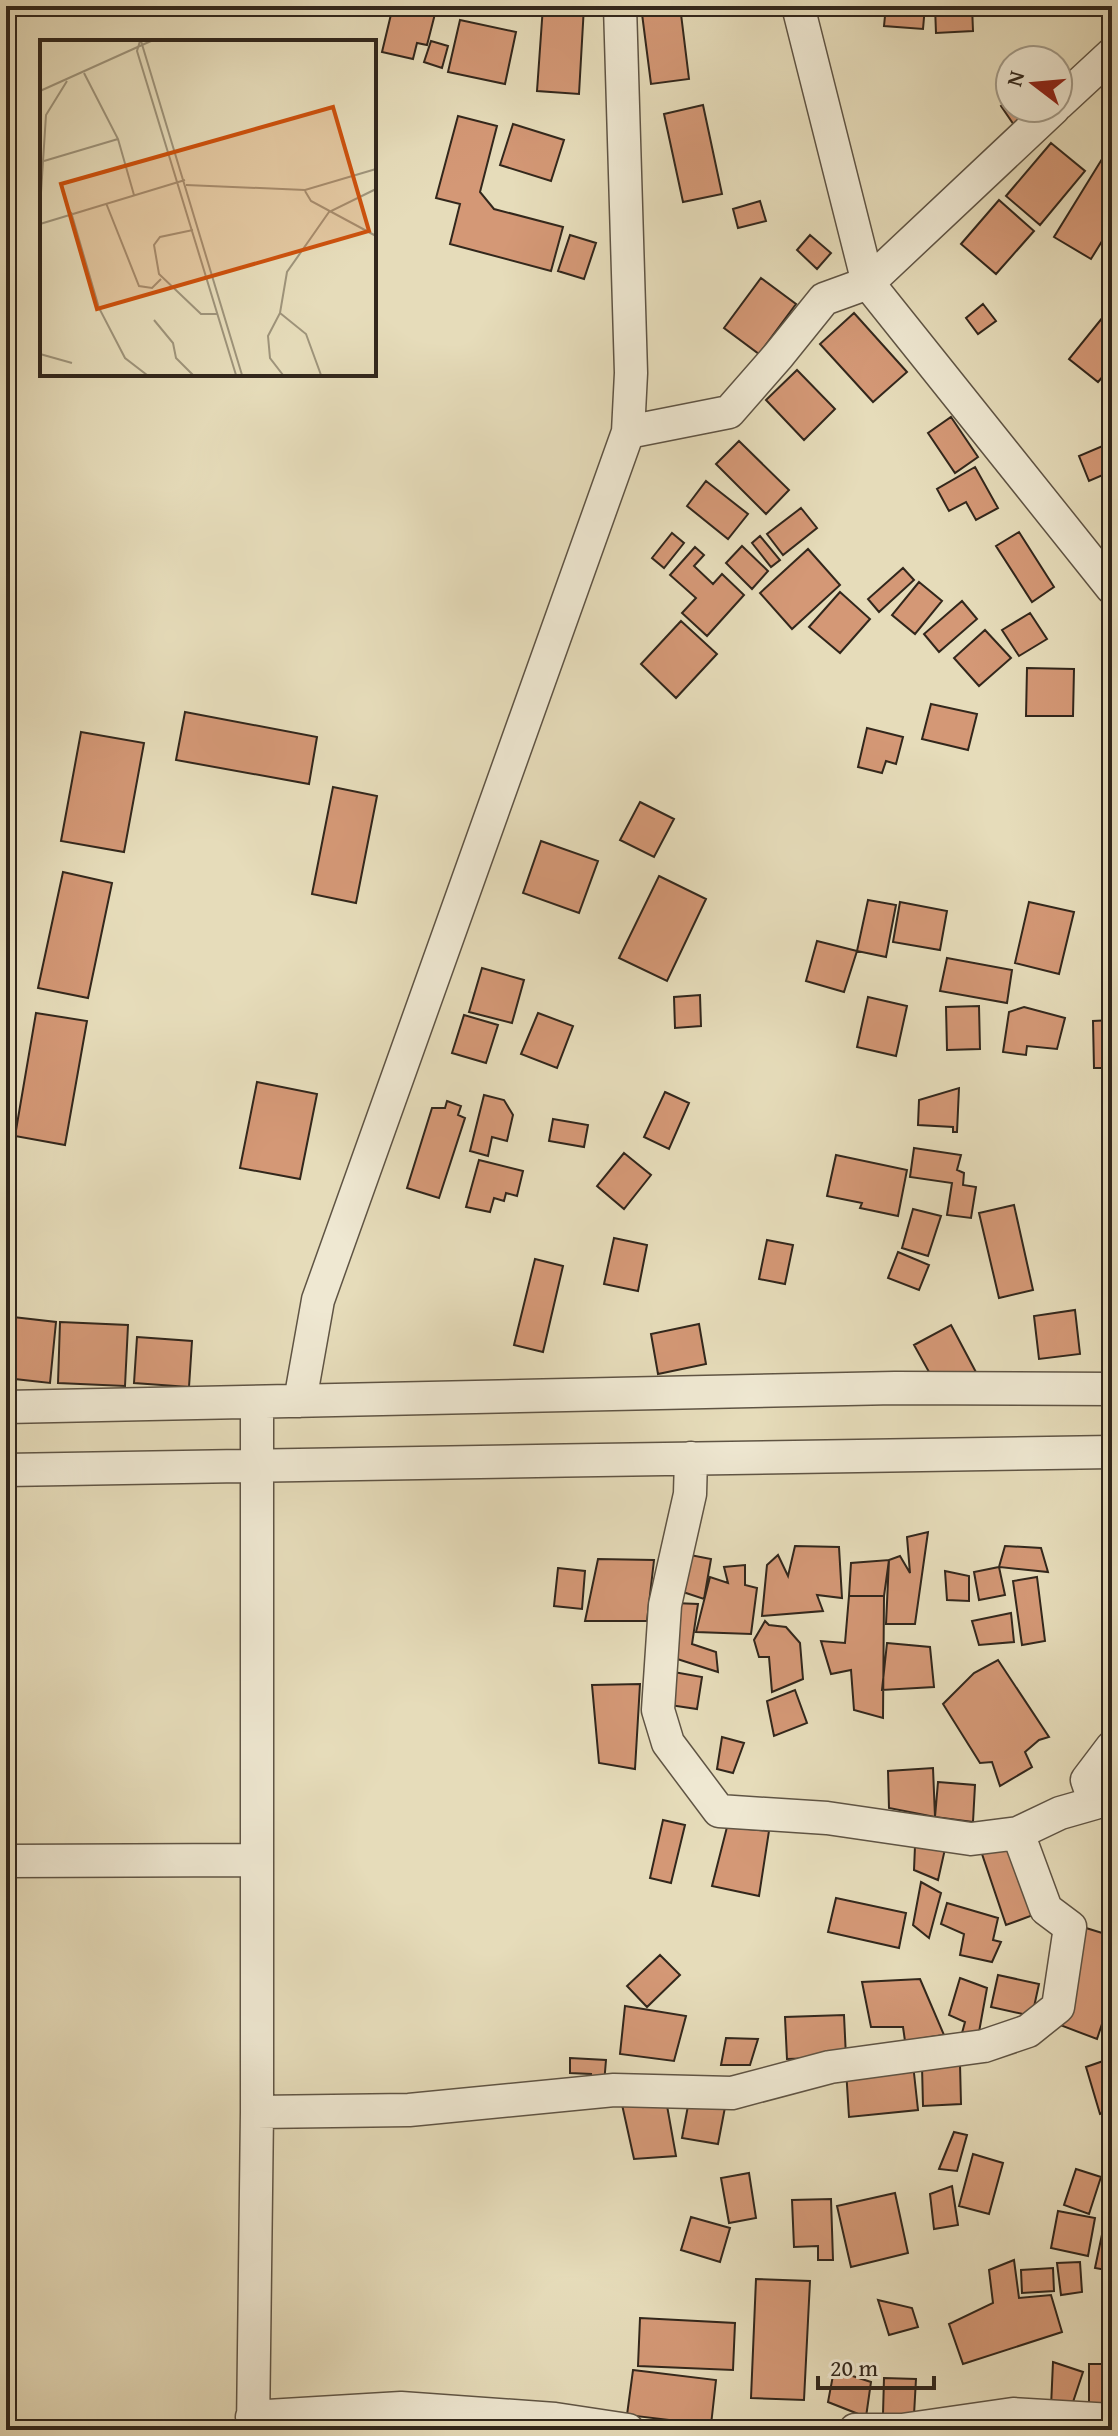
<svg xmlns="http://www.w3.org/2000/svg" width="1118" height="2436" font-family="'Gentium Book Plus',serif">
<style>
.building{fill:#d49876;stroke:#32271c;stroke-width:2}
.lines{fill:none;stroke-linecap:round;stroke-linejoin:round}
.street-casing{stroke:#5f5444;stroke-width:35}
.street{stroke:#efe8d2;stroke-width:32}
.inset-road{fill:none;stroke:#9e947b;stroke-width:2}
.view{fill:#cd520e;fill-opacity:0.15;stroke:#cd520e;stroke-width:4}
.inset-edge{fill:none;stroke:#32271c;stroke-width:4}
</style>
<rect width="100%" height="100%" fill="#e6dcba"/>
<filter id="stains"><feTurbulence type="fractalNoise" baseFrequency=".0025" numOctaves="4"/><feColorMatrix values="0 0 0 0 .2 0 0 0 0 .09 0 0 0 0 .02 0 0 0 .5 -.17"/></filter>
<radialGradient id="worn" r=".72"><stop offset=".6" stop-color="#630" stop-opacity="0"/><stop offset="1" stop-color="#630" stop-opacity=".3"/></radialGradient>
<path class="building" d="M393,6H437L427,45L417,43L413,59L382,52Z
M454,6H471L469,16L453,14Z
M481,6H538L537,14Z
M543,6H584L579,94L537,91Z
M641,6H680L689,79L651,84Z
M886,6H925L923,29L884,26Z
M935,6H972L973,31L936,33Z
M460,20L516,32L505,84L448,72Z
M431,41L448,46L442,68L424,62Z
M1010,99V108H1033L1014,125L1001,106Z
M703,105L722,194L683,202L664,114Z
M458,116L497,126L480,192L494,209L563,227L551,271L450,244L460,204L436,198Z
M513,124L564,140L551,181L500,165Z
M1051,143L1085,171L1040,225L1006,196Z
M1102,159L1112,165V225L1091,259L1054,237Z
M999,200L1034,231L996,274L961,244Z
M760,201L766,221L738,228L733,209Z
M570,235L596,243L584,279L558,271Z
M810,235L831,253L817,269L797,250Z
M761,278L796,304L759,354L724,328Z
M983,304L996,321L978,334L966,318Z
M854,313L907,372L873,402L820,344Z
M1103,317L1112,324V366L1098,382L1069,359Z
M797,370L835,409L804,440L766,400Z
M951,417L978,457L955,473L928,433Z
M739,441L789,490L766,514L716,464Z
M1112,442V471L1089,481L1079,456Z
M975,467L998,508L976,520L966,502L949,511L937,489Z
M706,481L748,514L728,539L687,506Z
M801,508L817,528L783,555L767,534Z
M1019,532L1054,587L1032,602L996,546Z
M672,533L684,543L664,568L652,558Z
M760,536L780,560L771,567L752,543Z
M742,546L768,571L752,589L726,563Z
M695,547L704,555L694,566L713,584L722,574L744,595L707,636L682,613L696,598L670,575Z
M808,549L840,585L792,629L760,593Z
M903,568L914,580L879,612L868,599Z
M919,582L942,601L915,634L892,615Z
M840,592L870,619L840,653L809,627Z
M962,601L977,619L939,652L924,634Z
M1030,613L1047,639L1019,656L1002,630Z
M681,621L717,654L676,698L641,664Z
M985,630L1011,658L979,686L954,658Z
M1027,668L1074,669L1073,716H1026Z
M931,704L977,714L968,750L922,739Z
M185,712L317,737L309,784L176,760Z
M867,728L903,737L896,764L886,761L882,773L858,767Z
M81,732L144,743L124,852L61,841Z
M333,787L377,796L356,903L312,894Z
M640,802L674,819L654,857L620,840Z
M541,841L598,861L579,913L523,893Z
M63,872L112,883L88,998L38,988Z
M659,876L706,899L667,981L619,958Z
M868,900L896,905L886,957L857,951Z
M900,902L947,911L940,950L893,942Z
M1029,902L1074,912L1059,974L1015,963Z
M817,941L857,951L844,992L806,981Z
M947,958L1012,970L1007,1003L940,991Z
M482,968L524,980L512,1023L469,1012Z
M700,995L701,1026L675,1028L674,997Z
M868,997L907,1006L896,1056L857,1047Z
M979,1006L980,1049L947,1050L946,1007Z
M1024,1007L1065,1018L1057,1049L1027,1046L1026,1055L1003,1052L1009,1012Z
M36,1013L87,1021L65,1145L15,1136Z
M538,1013L573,1026L557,1068L521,1054Z
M464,1015L498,1025L486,1063L452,1053Z
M1112,1020V1068H1094L1093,1021Z
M257,1082L317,1094L300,1179L240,1168Z
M959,1088L957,1132H953V1127L918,1125L919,1100Z
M665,1092L689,1103L669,1149L644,1137Z
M484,1095L504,1100L513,1115L507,1141L492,1137L488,1156L470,1151Z
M447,1101L461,1106L458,1115L465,1118L439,1198L407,1188L432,1108H445Z
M553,1119L588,1125L584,1147L549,1141Z
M914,1148L961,1155L957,1170L964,1173L963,1185L976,1187L971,1218L947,1215L952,1183L910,1177Z
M624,1153L651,1175L624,1209L597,1186Z
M836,1155L907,1170L898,1216L860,1208L862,1203L827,1196Z
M479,1160L523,1171L517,1196L506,1193L504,1201L494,1198L490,1212L466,1207Z
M1014,1205L1033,1290L999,1298L979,1213Z
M913,1209L941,1216L928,1256L902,1248Z
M614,1238L647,1245L638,1291L604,1284Z
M767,1240L793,1245L785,1284L759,1279Z
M898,1252L929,1265L919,1290L888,1278Z
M535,1259L563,1266L543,1352L514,1345Z
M1075,1310L1080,1354L1039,1359L1034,1316Z
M13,1317L56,1322L50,1383L6,1378Z
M60,1322L128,1325L125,1386L58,1383Z
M699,1324L706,1364L658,1374L651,1334Z
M951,1325L978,1376L934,1381L914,1345Z
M137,1337L192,1341L189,1387L134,1383Z
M928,1532L915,1624H886L889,1560L900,1556L910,1573L907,1537Z
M795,1546L839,1547L842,1598L817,1595L823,1611L762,1616L767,1565L778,1555L788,1576Z
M1005,1546L1041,1548L1048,1572L999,1567Z
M685,1554L711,1559L704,1599L677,1590Z
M598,1559L654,1560L647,1621H585Z
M889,1560L884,1596H849L851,1563Z
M745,1565V1585L757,1588L751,1634L696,1632L710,1577L728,1583L724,1567Z
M999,1567L1005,1595L979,1600L974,1572Z
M558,1568L585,1571L582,1609L554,1606Z
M945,1571L969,1576V1601L947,1600Z
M1037,1577L1045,1641L1022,1645L1013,1581Z
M849,1596H884L883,1718L854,1710L851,1670L831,1674L821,1641L845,1643Z
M674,1603L698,1604L692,1644L716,1652L718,1672L671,1657Z
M1011,1613L1014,1642L979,1645L972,1621Z
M765,1621L769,1625L786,1627L800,1643L803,1679L772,1692L769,1657H759L754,1640Z
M887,1643L930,1647L934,1687L882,1690Z
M998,1660L1049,1737L1039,1740L1025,1752L1032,1767L1000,1786L992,1762L980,1763L943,1704L974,1673Z
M668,1671L702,1677L697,1709L663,1704Z
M640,1684L635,1769L599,1763L592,1685Z
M795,1690L807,1723L774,1736L767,1701Z
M722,1737L744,1743L733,1773L717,1769Z
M933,1768L935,1817L889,1808L888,1771Z
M938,1782L975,1785L973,1822L935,1817Z
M663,1820L685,1825L671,1883L650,1878Z
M727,1827L769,1831L759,1896L712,1886Z
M1018,1833L1044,1911L1006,1925L980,1848Z
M915,1846L945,1849L938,1880L914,1870Z
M921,1882L941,1893L929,1938L913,1925Z
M836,1898L906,1913L899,1948L828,1932Z
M947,1903L998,1918L993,1940L1001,1942L992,1962L960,1955L964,1934L941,1924Z
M1086,1928L1112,1936V1994L1097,2039L1060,2025Z
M660,1955L680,1975L647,2007L627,1986Z
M998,1975L1039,1984L1032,2016L991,2007Z
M960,1978L987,1988L979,2032L962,2033L965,2022L949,2015Z
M920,1979L944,2035L905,2041L903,2027H871L862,1982Z
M625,2006L686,2016L674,2061L620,2054Z
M844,2015L846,2057L787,2059L785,2017Z
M726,2038L758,2039L750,2065H721Z
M570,2058L606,2060L604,2084H590L591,2074L570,2073Z
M1112,2058V2110L1100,2114L1086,2067Z
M913,2064L918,2110L849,2117L846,2069Z
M960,2064L961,2104L923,2106L922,2066Z
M690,2095L726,2102L718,2144L682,2138Z
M621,2100H666L676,2156L634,2159Z
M954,2132L967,2135L957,2171L939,2169Z
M973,2154L1003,2163L989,2214L959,2206Z
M1076,2169L1101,2177L1089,2214L1064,2205Z
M749,2173L756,2218L729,2223L721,2178Z
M952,2186L958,2225L934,2229L930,2194Z
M1112,2187V2215L1104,2213Z
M895,2193L908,2253L851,2267L837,2206Z
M831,2199L833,2260H818V2246L794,2247L792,2200Z
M1058,2211L1095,2218L1088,2256L1051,2248Z
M691,2217L730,2228L720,2262L681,2250Z
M1105,2220L1112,2222V2271L1095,2268Z
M1014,2260L1019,2298L1051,2295L1062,2332L963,2364L949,2324L993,2303L989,2270Z
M1080,2262L1082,2292L1061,2295L1057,2263Z
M1053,2268L1054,2291L1022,2293L1021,2270Z
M756,2279L810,2281L804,2400L751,2398Z
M878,2300L912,2308L918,2327L889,2335Z
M640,2318L735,2323L733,2370L638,2366Z
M1053,2362L1083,2372L1070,2411L1051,2407Z
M1089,2364H1112V2407L1089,2409Z
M633,2370L716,2380L711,2425L627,2415Z
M834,2370L871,2382L866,2417L828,2402Z
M884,2378L916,2379L914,2415L883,2414Z"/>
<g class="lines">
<g class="street-casing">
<path id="street" d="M798,6L868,283L1112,588
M1058,104L1112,54
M628,432L729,412L778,356L824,299L868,283L1054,108
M300,1401L318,1300L628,432L631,373L620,6
M6,1407L895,1388L1112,1389
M691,1458L690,1494L665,1605L658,1710L668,1743L719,1811L827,1818L971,1839L1018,1833L1060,1813L1095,1803L1087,1780L1112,1747
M6,1470C375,1466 743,1455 1112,1452
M6,1861L257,1860
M257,2112L409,2110L614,2090L732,2093L830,2067L984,2046L1028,2031L1058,2007L1070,1927L1046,1909L1018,1833
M252,2417L401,2408L555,2419L628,2430
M253,2430L257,2112V1402
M855,2430H902L1013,2414L1112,2420"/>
</g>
<use href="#street" class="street"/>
</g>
<g transform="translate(40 40)">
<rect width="336" height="336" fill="#e6dcba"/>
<path class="inset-road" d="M100,1L97,11L196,335M101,1L202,335M44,33L78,99L94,155M0,51L111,1M4,121L78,99M146,145L265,150L336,129M265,151L271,161L336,196M66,163L99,246L112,248L121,239M0,168L6,75L27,41M31,172L59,268L85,318L107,335M0,184L145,140M153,190L120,197L114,205L119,234L161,274H178M336,218V285M240,273L266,294L281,335M114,280L133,303L136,318L153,335M0,314L32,323M243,335L230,318L228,296L240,273L247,232L289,172L336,149"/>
<path class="view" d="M293,67L329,191L57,269L21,144Z"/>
<rect width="336" height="336" class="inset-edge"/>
</g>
<rect width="1118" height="2436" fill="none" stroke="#e6dcba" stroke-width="32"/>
<rect x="8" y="8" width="1102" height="2420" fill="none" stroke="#32271c" stroke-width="4"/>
<rect x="16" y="16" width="1086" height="2404" fill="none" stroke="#32271c" stroke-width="2"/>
<g transform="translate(1034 84) rotate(286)"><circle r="38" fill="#efe8d2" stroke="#a39b89" stroke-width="2"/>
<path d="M0-6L14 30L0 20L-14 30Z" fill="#8f2418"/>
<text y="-12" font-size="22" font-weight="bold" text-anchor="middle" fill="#32271c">N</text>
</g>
<path d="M818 2376v12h116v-12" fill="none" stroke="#32271c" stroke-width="4"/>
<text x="830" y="2376" font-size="24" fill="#32271c" stroke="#efe8d2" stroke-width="6" paint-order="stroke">20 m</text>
<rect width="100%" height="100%" filter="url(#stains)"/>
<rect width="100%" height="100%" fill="url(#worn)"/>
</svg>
